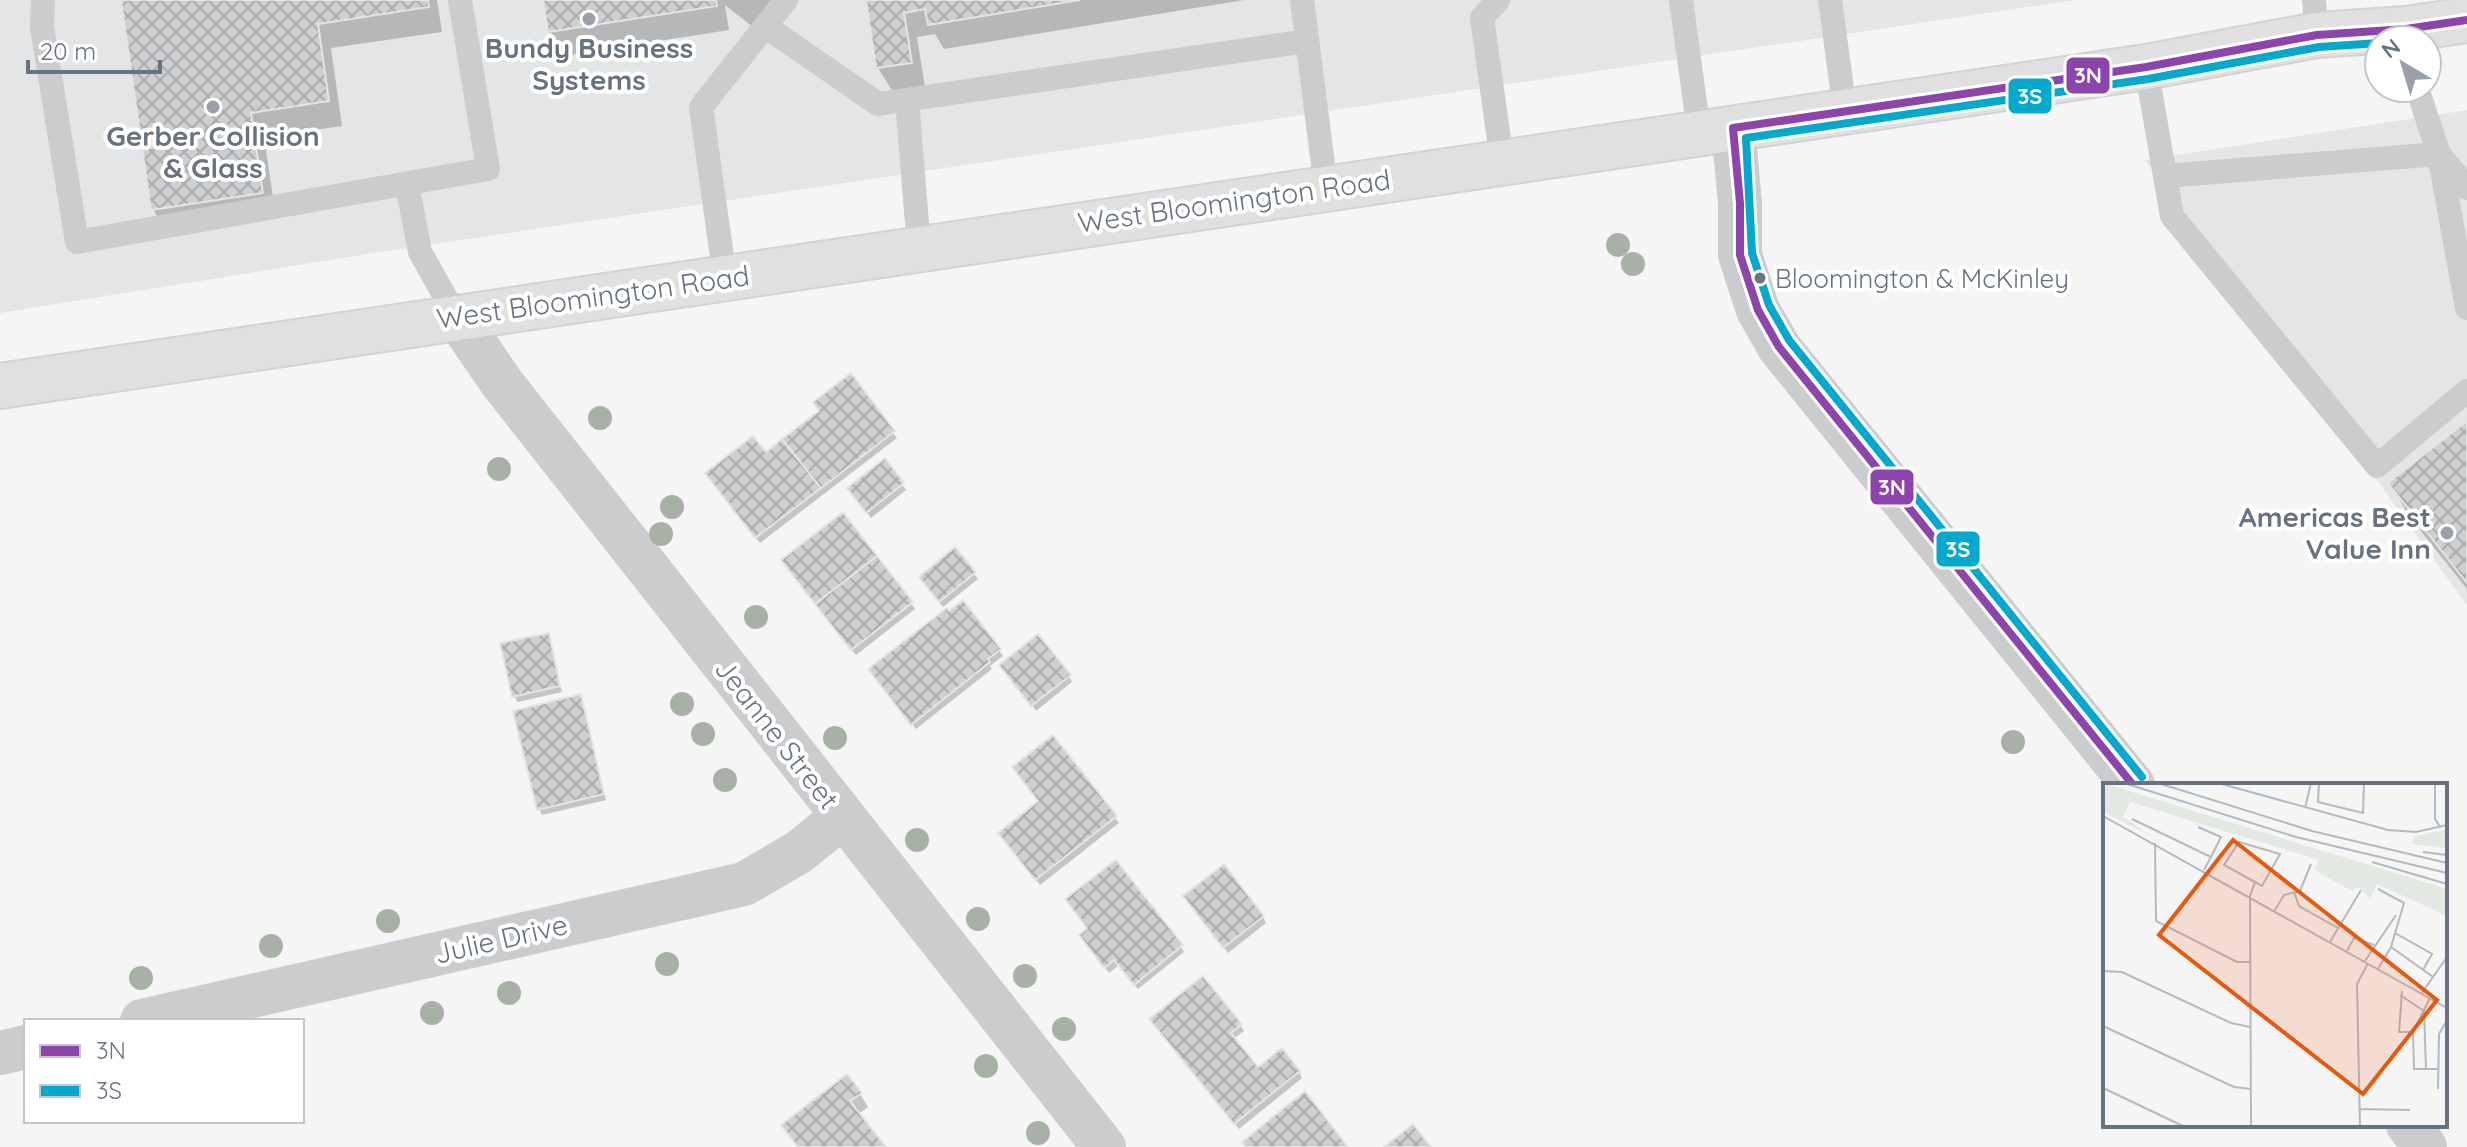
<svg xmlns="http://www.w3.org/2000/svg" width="2467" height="1147" font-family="Quicksand,sans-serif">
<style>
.built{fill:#e4e5e6}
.shadow{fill:#0003}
.building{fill:url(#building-cross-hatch);stroke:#e4e4e4;stroke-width:2}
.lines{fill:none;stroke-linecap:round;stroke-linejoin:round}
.primary-casing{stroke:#d2d3d4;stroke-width:48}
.service{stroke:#cbccce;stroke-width:24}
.minor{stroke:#cbccce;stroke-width:44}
.tertiary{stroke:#cbccce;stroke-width:44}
.primary{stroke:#e0e0e1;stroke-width:44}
.bus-1-casing{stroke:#fff;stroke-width:14}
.bus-2-casing{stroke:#fff;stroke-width:14}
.bus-1{stroke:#8e44ad;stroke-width:8}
.bus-2{stroke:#00a9ce;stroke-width:8}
.tree{fill:#a7b1a6}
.poi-dot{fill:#99a0aa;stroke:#fff;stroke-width:3}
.bus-dot{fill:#687382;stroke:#fff;stroke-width:3}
.labels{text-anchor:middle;stroke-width:8;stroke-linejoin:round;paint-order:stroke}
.bus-label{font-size:26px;fill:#687382;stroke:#fff;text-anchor:start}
.poi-label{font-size:28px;font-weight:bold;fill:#687382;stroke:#fff}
.street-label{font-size:28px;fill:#687382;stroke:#fff}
.inset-road{fill:none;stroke:#b4b9c0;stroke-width:2}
.view{fill:#e8590c;fill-opacity:0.15;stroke:#e8590c;stroke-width:4}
.inset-edge{fill:none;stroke:#687382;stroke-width:4}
.line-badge{stroke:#fff;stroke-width:3}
.badge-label{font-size:22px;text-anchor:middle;font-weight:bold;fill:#fff}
</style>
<defs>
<pattern id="building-cross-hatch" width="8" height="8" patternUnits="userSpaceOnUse" patternTransform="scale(2)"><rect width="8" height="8" fill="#cecfd0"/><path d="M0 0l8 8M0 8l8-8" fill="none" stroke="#abacae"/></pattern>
</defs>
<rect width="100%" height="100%" fill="#f5f5f5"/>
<path class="built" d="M0,0H2075L380,252L0,313Z
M2467,110V605L2145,160Z"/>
<path class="shadow" d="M123,0H437L442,32L331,48L342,126L264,137L276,218L167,234L153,209Z
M546,0H783L758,31L725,5L729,30L564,56L550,31Z
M868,0H1244L944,49L935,34L917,37L925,87L893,92L878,68Z
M850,376L897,438L760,543L711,480L765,455L821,412Z
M2467,424V589L2409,516L2391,484Z
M884,461L906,490L871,518L853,495Z
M955,550L978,579L943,607L925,584Z
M787,567L911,603L915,609L856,655Z
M548,635L562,692L518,702L514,696Z
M999,650L1003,656L990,666L992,669L916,729L874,676Z
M1005,671L1069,676L1072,682L1036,711Z
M583,703L606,800L542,815L539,809Z
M1053,737L1119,823L1040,885L1004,839L1040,802Z
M1189,903L1263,917L1266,923L1228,953Z
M1089,929L1181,947L1184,952L1138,989L1119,965L1109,973L1085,941Z
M1240,1025L1244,1031L1233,1039L1258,1070L1299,1072L1302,1078L1239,1129L1156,1026Z
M860,1094L868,1107L858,1114L883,1147H797L783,1126Z"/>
<path class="building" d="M121,0H428L429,7L318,24L329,101L251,113L263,193L151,210Z
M543,0H716L717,6L548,32Z
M866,0H1080L928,25L925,9L904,13L912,63L876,68Z
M851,373L895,431L821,488L782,439L819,411L813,402Z
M2467,421V583L2388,483Z
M753,436L766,452L782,439L821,488L755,538L705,473Z
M885,458L904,483L866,513L847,488Z
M843,512L877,556L815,604L781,560Z
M955,547L976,572L939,602L919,577Z
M877,556L913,602L851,650L815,604Z
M963,600L1001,649L988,659L990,662L911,725L868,669L947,608L949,611Z
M549,633L560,686L512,697L500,643Z
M1038,634L1071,675L1031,706L999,665Z
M581,694L604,794L537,810L513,711Z
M1053,735L1117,816L1035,880L998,833L1038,801L1012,767Z
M1116,860L1183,945L1134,985L1114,960L1104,968L1079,935L1087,928L1065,899Z
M1224,864L1264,916L1223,948L1183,896Z
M1203,976L1242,1024L1231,1033L1258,1067L1282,1048L1300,1071L1234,1124L1149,1019Z
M847,1074L862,1093L850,1101L886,1147H798L781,1125Z
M1305,1091L1348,1147H1246L1242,1142Z
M1413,1124L1431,1147H1384Z"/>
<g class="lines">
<g class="primary-casing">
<path id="primary" d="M0,386L2146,67L2317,35L2406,29L2467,20"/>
</g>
<path class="service" d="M43,0L42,27L77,242L488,169L460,0
M1302,0L1326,188
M1498,0L1482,18L1502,161
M1681,0L1699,132
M1830,0L1845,111
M2314,0L2317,35
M765,26L878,104L1307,41
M2146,67L2172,216L2377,466L2467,391
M2417,88L2439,154L2467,308
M907,100L919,248
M2165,176L2439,154L2467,188
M407,184L420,252L456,316
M725,278L701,107L786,0"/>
<path class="minor" d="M456,316L502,383L1104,1147
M142,1021L744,884L799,852L842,817
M0,1053L26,1047"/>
<path class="tertiary" d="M1733,128L1740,203V255L1758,310L1779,347L2133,785
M2408,1125L2425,1147"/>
<use href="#primary" class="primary"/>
<g class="bus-1-casing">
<path id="bus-1" d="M2133,785L1779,347L1758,310L1740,255V203L1733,128L2146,67L2317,35L2406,29L2467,20"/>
</g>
<g class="bus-2-casing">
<path id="bus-2" d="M2142,777L1789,340L1769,305L1752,253L1746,138L2148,79L2319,47L2379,43"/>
</g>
<use href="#bus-1" class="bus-1"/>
<use href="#bus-2" class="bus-2"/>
</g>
<g class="tree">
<circle cx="1618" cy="245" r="12"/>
<circle cx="1633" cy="264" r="12"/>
<circle cx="600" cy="418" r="12"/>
<circle cx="499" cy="469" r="12"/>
<circle cx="672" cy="507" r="12"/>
<circle cx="661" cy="534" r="12"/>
<circle cx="756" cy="617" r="12"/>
<circle cx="682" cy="704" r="12"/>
<circle cx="703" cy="734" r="12"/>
<circle cx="835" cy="738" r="12"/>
<circle cx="2013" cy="742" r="12"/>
<circle cx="725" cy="780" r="12"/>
<circle cx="917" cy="840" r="12"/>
<circle cx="978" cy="919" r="12"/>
<circle cx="388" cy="921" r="12"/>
<circle cx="271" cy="946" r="12"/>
<circle cx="667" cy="964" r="12"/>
<circle cx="1025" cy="976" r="12"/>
<circle cx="141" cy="978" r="12"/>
<circle cx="509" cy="993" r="12"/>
<circle cx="432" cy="1013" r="12"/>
<circle cx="1064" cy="1029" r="12"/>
<circle cx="986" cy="1066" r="12"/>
<circle cx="1038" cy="1133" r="12"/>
</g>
<g class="poi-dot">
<circle cx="589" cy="19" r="8"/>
<circle cx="213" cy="107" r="8"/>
<circle cx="2447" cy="533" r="8"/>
</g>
<circle class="bus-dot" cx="1760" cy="278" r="7"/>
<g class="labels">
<g class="bus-label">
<text x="1775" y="288">Bloomington &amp; McKinley</text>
</g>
<g class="poi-label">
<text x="589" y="58">Bundy Business<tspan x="589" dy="32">Systems</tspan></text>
<text x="213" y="146">Gerber Collision<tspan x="213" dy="32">&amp; Glass</tspan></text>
<text x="2431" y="527" text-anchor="end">Americas Best<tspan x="2431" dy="32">Value Inn</tspan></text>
</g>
<g class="street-label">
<text transform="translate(1234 201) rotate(-8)" y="10">West Bloomington Road</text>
<text transform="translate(593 297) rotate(-8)" y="10">West Bloomington Road</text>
<text transform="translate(777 734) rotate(52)" y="10">Jeanne Street</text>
<text transform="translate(501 939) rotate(-13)" y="10">Julie Drive</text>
</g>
</g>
<g transform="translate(2103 783)">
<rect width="344" height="344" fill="#f5f5f5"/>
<path d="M0,0L344,106V133L274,101L267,115L256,104L249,108L211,87L216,77L27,19L20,34L52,55L0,29ZM344,47V65L309,61L312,53Z" fill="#e4e8e3"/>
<path class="inset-road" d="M21,0L193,54L344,90M55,0L209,48L344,80M115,0L285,47L313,49L344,42M216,0L215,19L260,30L261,0M332,0V36L337,44M202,25L208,0M0,33L344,225M29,36L108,74L101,87M95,44L118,54L108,74M52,60L53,138L134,179H147M320,69L344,72M269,79L344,101M275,106L301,120L288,164M191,109L196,123L235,145M172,127L181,112L197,108L208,81M292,150L329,171L320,187M227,159L258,107M244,168L251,155L271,162M262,178L293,132M275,186L288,164L330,194L319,210M0,188L19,189L128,240L147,244M330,194L344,174M299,208L296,249H310M297,212L321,228L323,286M327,215L310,249L311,286H336M0,243L131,304L148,306M0,305L82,344M335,306L336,251L344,237M257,326L307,327M148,344L147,113L152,99L159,103L177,71L136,59L121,82L152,99M257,344L254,201L265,180"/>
<path class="view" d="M130,57L334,217L260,311L56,152Z"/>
<rect width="344" height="344" class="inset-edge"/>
</g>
<g class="line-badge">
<rect x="2065" y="56" width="46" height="39" rx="8" fill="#8e44ad"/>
<rect x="2007" y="77" width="46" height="38" rx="8" fill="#00a9ce"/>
<rect x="1869" y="468" width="46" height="38" rx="8" fill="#8e44ad"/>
<rect x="1935" y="530" width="46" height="38" rx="8" fill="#00a9ce"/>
</g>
<g class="badge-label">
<text x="2088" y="83">3N</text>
<text x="2030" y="104">3S</text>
<text x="1892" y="495">3N</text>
<text x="1958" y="557">3S</text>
</g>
<rect x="24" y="1019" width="280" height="104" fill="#ffffff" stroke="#c3c7cd" stroke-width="2"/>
<rect x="40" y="1045" width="40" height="12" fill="#8e44ad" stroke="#c3c7cd" stroke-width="2"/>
<text x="96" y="1059" font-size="24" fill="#687382">3N</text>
<rect x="40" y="1085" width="40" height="12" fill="#00a9ce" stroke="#c3c7cd" stroke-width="2"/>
<text x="96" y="1099" font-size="24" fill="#687382">3S</text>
<g transform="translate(2403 64) rotate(322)"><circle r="38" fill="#ffffff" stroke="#c3c7cd" stroke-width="2"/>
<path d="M0-6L14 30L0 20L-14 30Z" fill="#99a0aa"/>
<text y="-12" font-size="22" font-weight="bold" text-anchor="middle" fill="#687382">N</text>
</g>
<path d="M28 60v12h132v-12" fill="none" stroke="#687382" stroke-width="4"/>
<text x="40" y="60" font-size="24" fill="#687382" stroke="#ffffff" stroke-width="6" paint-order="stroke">20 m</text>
</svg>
